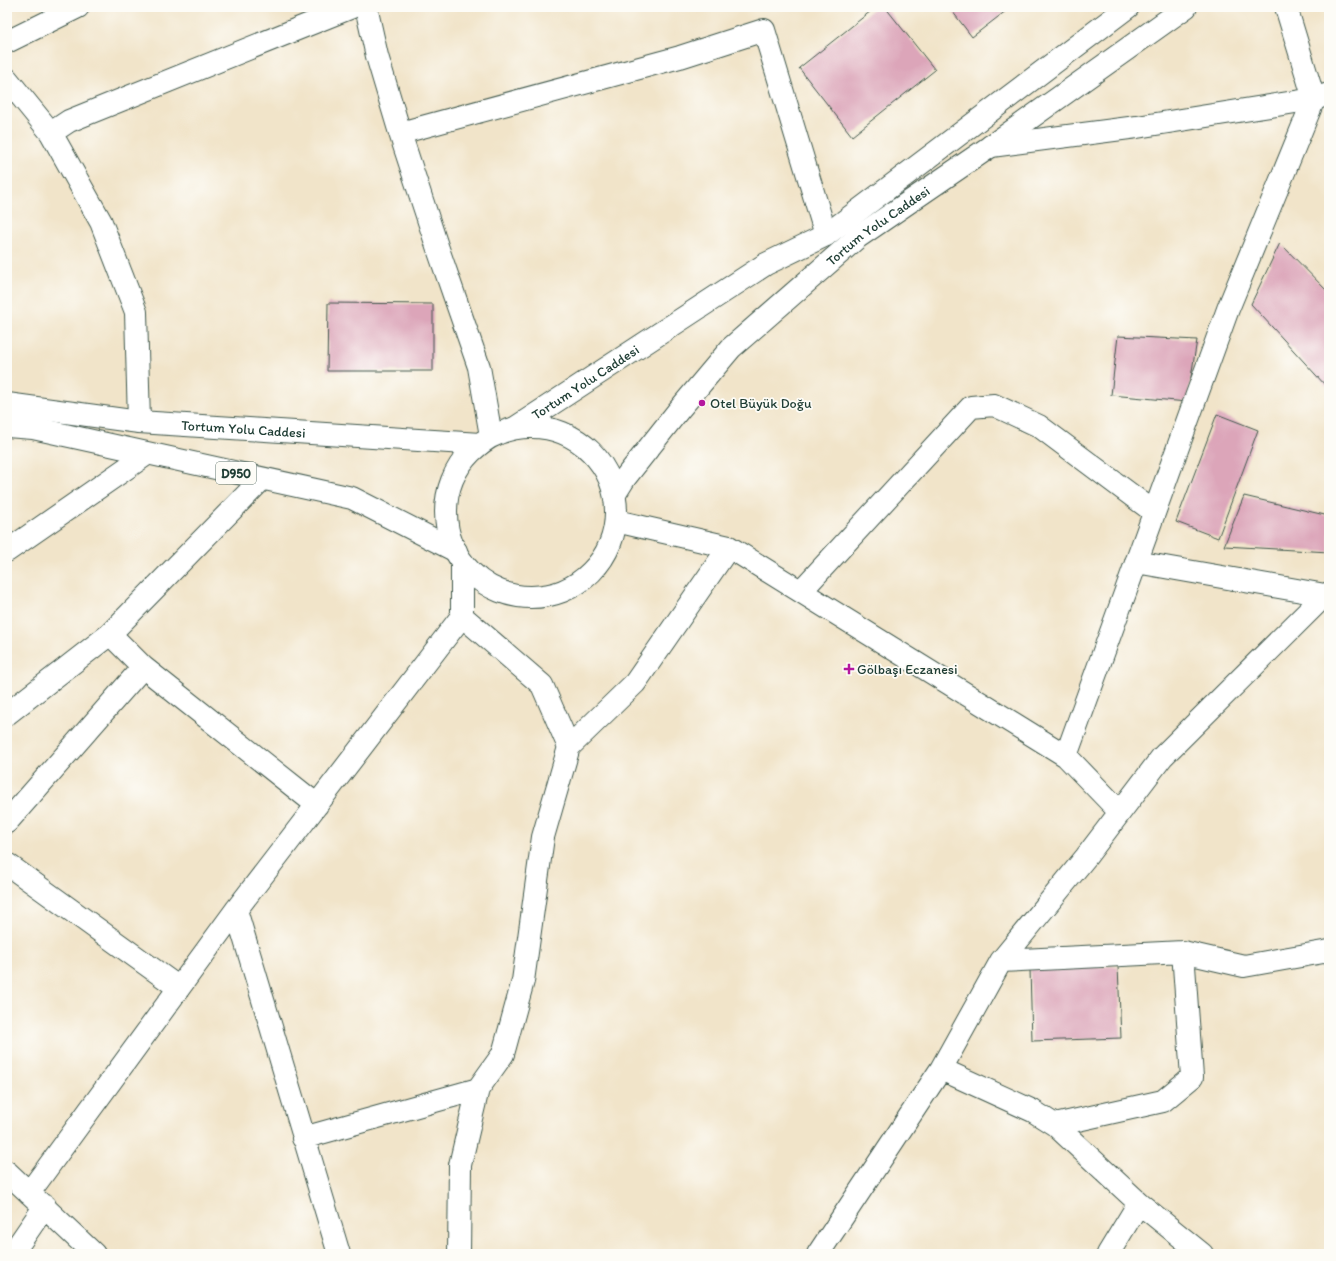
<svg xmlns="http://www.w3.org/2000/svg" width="1336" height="1261" font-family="Itim,sans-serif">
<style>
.building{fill:#dca5b9}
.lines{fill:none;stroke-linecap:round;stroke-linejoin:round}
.minor-casing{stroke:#3e564a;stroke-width:24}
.major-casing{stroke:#3e564a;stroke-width:24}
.highway-casing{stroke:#3e564a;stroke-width:24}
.minor{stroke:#fff;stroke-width:22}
.major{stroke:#fff;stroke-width:22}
.highway{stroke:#fff;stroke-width:22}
.poi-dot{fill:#b5179e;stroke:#fdfcf7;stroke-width:1.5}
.labels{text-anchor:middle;stroke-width:3.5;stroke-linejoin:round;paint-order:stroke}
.shield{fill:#fdfcf7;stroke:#62766e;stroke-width:1}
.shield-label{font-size:13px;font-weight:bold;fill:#1f3d34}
.street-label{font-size:14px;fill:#1f3d34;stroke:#fdfcf7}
.poi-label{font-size:14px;fill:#1f3d34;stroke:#fdfcf7;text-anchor:start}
</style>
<rect width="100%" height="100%" fill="#fdfcf7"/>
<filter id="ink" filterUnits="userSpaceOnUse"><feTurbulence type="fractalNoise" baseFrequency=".025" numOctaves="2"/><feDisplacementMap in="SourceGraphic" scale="8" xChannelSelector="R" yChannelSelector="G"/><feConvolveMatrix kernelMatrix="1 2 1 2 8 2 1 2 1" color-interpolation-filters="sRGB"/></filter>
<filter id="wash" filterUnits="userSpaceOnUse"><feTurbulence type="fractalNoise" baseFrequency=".012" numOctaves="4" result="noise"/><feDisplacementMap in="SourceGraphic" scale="16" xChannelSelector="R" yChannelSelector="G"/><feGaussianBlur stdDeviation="0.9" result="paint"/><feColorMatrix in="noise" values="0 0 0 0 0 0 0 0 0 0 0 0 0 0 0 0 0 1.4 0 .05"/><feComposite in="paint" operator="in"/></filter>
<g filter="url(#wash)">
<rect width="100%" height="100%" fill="#f1e4c9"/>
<g id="blocks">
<path class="building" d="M876,7H885L935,70L852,136L799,68Z
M949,7H1011L972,37Z
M1280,243L1329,293V383L1326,386L1251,304Z
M328,303L433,304V371H327Z
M1118,336L1197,340L1187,402L1111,395Z
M1217,414L1258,430L1218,538L1176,522Z
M1244,496L1329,516V552L1224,546Z
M1118,966L1121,1038L1032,1041L1030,969Z"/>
</g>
</g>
<g filter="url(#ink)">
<use href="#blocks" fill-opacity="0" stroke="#3e564a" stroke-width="1"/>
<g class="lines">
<g class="minor-casing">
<path id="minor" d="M366,7L377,56L400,133L437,246L479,367L491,436
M7,42L78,7
M7,79L51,133L101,222L136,312L139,422
M51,133L69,121L352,7
M400,133L680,57L764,30L826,235
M616,521L729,547L1066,756
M7,551L147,454
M1136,562L1325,595
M462,563V616L542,685L569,747L635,683L729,547
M801,591L971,407L994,405L1039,426L1154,512
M110,634L143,667
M7,714L110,634L262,479
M1120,812L1066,756L1228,309L1314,99L1286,7
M7,822L143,667L317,805
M7,864L179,988
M236,910L339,1254
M1001,961L1183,952L1244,966L1329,951
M941,1069L1033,1111L1055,1125L1139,1203L1202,1254
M1055,1125L1163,1101L1192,1077L1183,952
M303,1138L478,1089L503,1054L523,981L543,837L569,747
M7,1172L94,1254
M29,1193L236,910L462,616
M12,1254L45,1206
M459,1254L460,1165L478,1089
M818,1254L941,1069L1001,961L1086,857L1162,757L1325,595L1329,593
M1108,1254L1139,1203"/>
</g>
<g class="major-casing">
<path id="major" d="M991,146L1137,127L1314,99L1329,94"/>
</g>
<g class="highway-casing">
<g id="highway">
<path id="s1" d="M7,404L139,422L480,444"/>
<path d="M7,426L33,428L352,498L456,551"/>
<circle cx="531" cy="512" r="85"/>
<path id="s2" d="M515,428L766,264L826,235L1128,7"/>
<path id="s3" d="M615,494L625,478L678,411L731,348L858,237L991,146L1186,7"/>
</g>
</g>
<use href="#minor" class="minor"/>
<use href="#major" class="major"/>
<use href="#highway" class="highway"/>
</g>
</g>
<g class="poi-dot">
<circle cx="702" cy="403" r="4"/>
<path d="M847 663h4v4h4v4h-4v4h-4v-4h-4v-4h4z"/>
</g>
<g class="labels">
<rect class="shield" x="216" y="462" width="40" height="22" rx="3"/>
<g class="shield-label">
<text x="236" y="478">D950</text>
</g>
<g class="street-label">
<text dy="5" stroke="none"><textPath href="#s3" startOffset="378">Tortum Yolu Caddesi</textPath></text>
<text dy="5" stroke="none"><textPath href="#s2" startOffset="84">Tortum Yolu Caddesi</textPath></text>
<text dy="5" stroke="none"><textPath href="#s1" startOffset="238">Tortum Yolu Caddesi</textPath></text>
</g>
<g class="poi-label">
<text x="710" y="408">Otel Büyük Doğu</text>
<text x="857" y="674">Gölbaşı Eczanesi</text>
</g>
</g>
<rect width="1336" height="1261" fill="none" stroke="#fdfcf7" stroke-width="24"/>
</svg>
